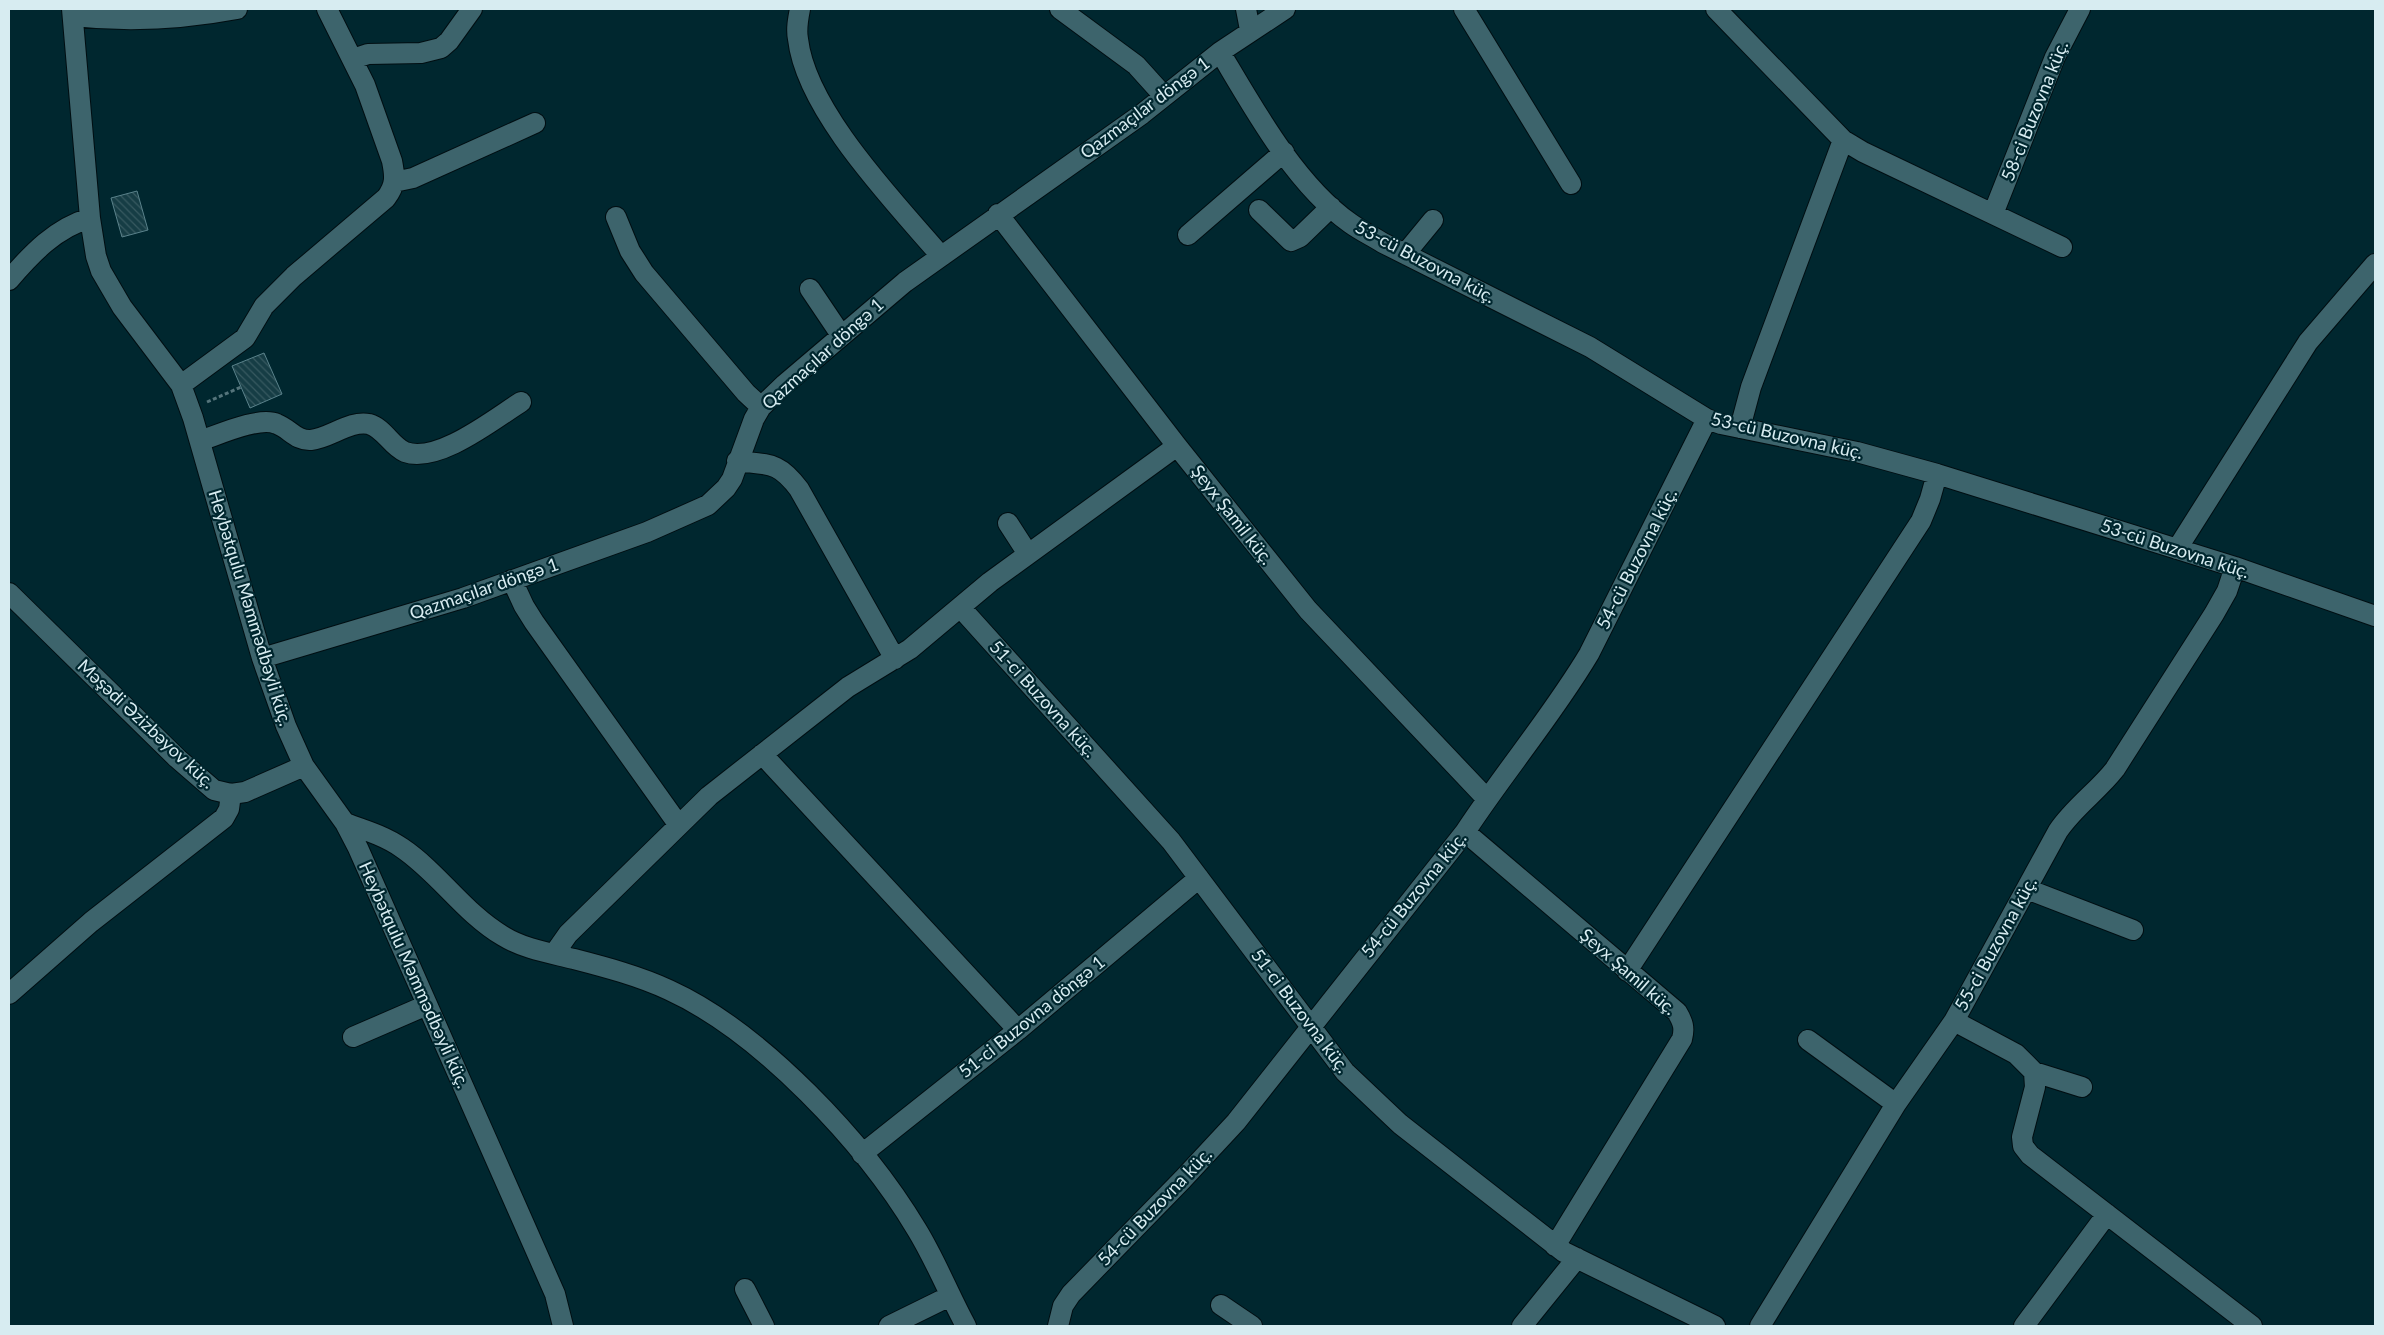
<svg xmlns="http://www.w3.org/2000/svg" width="2384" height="1335" font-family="Lato,sans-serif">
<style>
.building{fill:url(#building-back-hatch);stroke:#5a828b}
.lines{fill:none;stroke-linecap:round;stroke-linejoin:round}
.minor-casing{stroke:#000e12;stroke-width:22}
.path{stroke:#54747b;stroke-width:3;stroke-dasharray:4 2.5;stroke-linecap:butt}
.minor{stroke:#3d646c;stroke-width:20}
.labels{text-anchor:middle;stroke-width:4.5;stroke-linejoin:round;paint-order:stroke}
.street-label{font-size:18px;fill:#d7ecf1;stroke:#00272f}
</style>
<defs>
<pattern id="building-back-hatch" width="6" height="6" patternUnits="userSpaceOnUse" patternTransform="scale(1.25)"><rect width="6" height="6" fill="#163d45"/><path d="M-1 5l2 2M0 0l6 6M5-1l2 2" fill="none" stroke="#375960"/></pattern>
</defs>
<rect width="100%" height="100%" fill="#00272f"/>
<path class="building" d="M137,191L148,230L122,237L111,198Z
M264,353L282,394L250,408L232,366Z"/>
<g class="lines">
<g class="minor-casing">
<path id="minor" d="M72,9L90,218L96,256L101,271L122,307L181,385L193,418L262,658L286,726L304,766L345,823L358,848L555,1294L563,1326
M800,9C798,19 796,29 798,39C806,111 895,202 941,256
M1060,9L1136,65L1164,96
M1246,9L1250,30
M1464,9L1571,184
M1716,9L1843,140L1863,152L2062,247
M73,16C127,22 184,19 237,9
M1220,52C1254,109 1295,184 1350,223C1361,231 1372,236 1383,243L1590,347L1707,419L1721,424L1857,452L1937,474L2235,567L2375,616
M353,59L368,54L421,53L441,48L449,41L472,9
M394,182L413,178L535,123
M1259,210L1291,241L1300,237L1331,207
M998,214L1177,446L1308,610L1487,799
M1993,214L2055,57L2080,9
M616,217L630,251L644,273L746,393L761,407
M1188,235L1284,152
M1405,254L1433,220
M9,280C32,253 56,228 90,218
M810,289L841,335
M181,385L245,338L264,306L294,276L386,198C396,185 395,176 392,161L365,85L327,9
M1740,428L1751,387L1843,140
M200,441C218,435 259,416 277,424C290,429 296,441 311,440C330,438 350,420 369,424C384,428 391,446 405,452C438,464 494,419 521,402
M737,461C769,465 778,461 799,489L895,659
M1008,523L1028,554
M2177,549L2308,342L2375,264
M512,580L524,606L534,622L678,824
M9,593L177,758L214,790L231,794L245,792L304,766
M961,608L1171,841L1345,1072L1400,1124L1564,1252L1715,1326
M262,658L463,598L647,532L708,505L726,488L732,479L754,419L761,407L785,384L905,282L1142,114L1220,52L1285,9
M762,754L1018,1030
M345,823C365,830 385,836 402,848C439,873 464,913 503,936C524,949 550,953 574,959C605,967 639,976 669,990C761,1032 865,1143 917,1230C936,1261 949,1295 966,1326
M1465,832L1677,1012C1683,1022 1685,1028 1682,1039L1555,1246
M2027,889L2133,930
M554,954L568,934L709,796L848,687L910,649L990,582L1177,446
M1627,971L1921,521L1930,499L1937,474
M9,994L91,922L224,818L229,809L231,794
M1954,1021L2016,1054L2034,1072L2035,1087L2022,1137L2023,1146L2030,1155L2252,1326
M353,1037L427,1005
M1808,1040L1896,1104
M2034,1072L2082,1087
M862,1154L1018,1030L1199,878
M745,1289L764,1326
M1221,1305L1252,1326
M889,1326L950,1296
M1058,1326L1063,1306L1071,1294L1183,1179L1236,1122L1465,832C1505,771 1552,716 1589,654L1707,419
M1522,1326L1577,1258
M1760,1326L1896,1104L1954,1021L2058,831C2074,807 2098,791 2115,769L2214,614L2227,591L2235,567
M2024,1326L2107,1214"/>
</g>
<path class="path" d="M207,402L241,387"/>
<use href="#minor" class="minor"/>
</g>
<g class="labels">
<g class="street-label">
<text transform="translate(1145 108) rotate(-37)" y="6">Qazmaçılar döngə 1</text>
<text transform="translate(2035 111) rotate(-68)" y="6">58-ci Buzovna küç.</text>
<text transform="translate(1425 262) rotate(28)" y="6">53-cü Buzovna küç.</text>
<text transform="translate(823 354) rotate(-42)" y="6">Qazmaçılar döngə 1</text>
<text transform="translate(1787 436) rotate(13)" y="6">53-cü Buzovna küç.</text>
<text transform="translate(1232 515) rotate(52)" y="6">Şeyx Şamil küç.</text>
<text transform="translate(2175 549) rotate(18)" y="6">53-cü Buzovna küç.</text>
<text transform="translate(1637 559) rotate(-63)" y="6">54-cü Buzovna küç.</text>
<text transform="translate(484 589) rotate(-19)" y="6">Qazmaçılar döngə 1</text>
<text transform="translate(250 608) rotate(73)" y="6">Heybətqulu Məmmədbəyli küç.</text>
<text transform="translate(1043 699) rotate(48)" y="6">51-ci Buzovna küç.</text>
<text transform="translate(146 724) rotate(43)" y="6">Məşədi Əzizbəyov küç.</text>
<text transform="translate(1414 895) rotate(-51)" y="6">54-cü Buzovna küç.</text>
<text transform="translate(1996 944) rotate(-61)" y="6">55-ci Buzovna küç.</text>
<text transform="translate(1628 972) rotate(41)" y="6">Şeyx Şamil küç.</text>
<text transform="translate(414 975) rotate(66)" y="6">Heybətqulu Məmmədbəyli küç.</text>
<text transform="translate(1300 1011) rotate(53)" y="6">51-ci Buzovna küç.</text>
<text transform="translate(1032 1017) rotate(-39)" y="6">51-ci Buzovna döngə 1</text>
<text transform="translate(1155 1207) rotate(-46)" y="6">54-cü Buzovna küç.</text>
</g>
</g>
<rect width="2384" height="1335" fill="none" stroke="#d7ecf1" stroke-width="20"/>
</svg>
